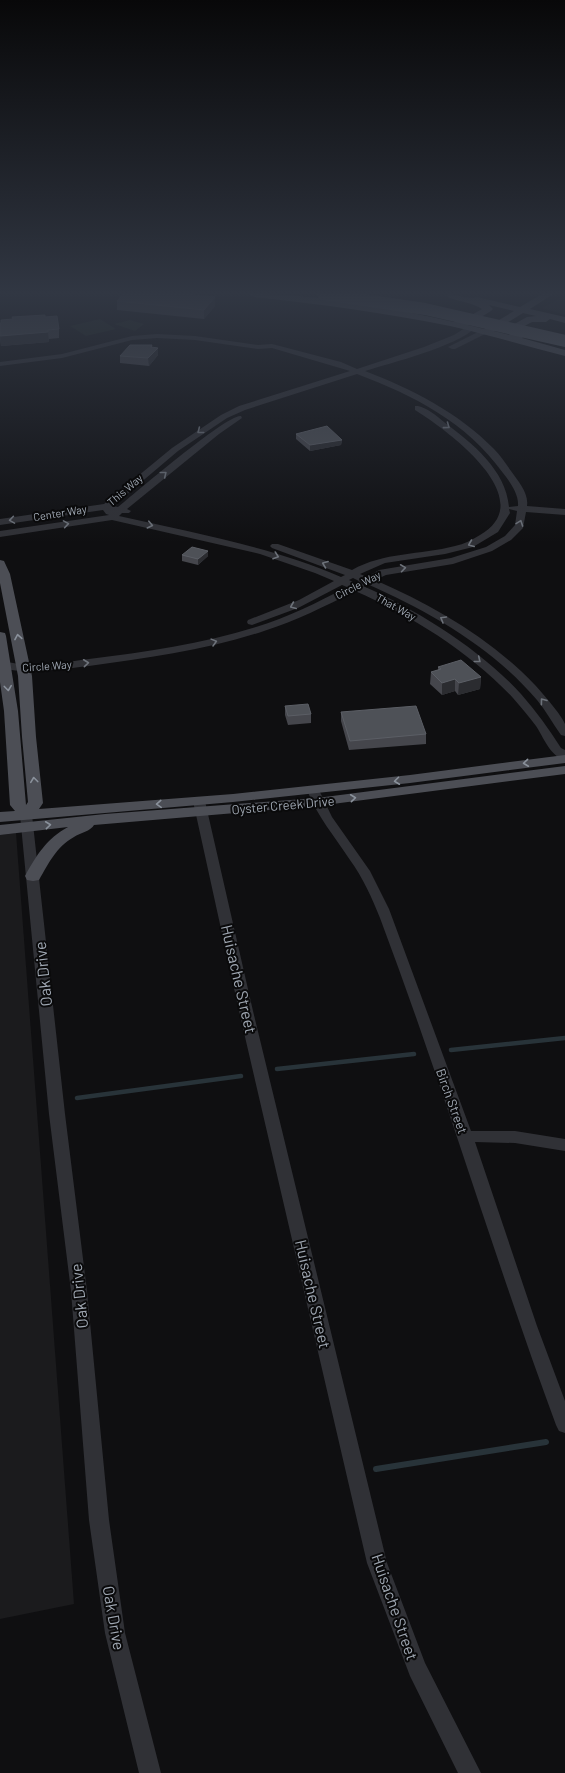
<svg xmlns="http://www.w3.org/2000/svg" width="565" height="1773" font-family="Barlow,sans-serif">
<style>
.built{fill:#1b1b1d}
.green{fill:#1b231c}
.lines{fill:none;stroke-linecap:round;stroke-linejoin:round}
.stream-far1{stroke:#283339;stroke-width:4.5}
.stream{stroke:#283339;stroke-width:6}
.minor{fill:#303136;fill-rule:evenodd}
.major{fill:#4c4e55;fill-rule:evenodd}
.highway-bridge{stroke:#5c5f67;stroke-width:12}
.wall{fill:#45464c}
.shaded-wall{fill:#2b2c30}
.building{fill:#4e5157;stroke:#5b5e65}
.oneway{stroke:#6d727a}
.oneway2{stroke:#8a919b}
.labels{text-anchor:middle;stroke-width:4;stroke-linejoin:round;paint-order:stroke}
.far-street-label{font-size:11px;fill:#9fa7b2;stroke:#0a0a0b}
.street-label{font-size:13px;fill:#9fa7b2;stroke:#0a0a0b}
.near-street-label{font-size:16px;fill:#9fa7b2;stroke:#0a0a0b}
</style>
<rect width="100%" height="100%" fill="#0f0f11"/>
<path class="built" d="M565,296V315L542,308Z
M16,833L74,1604L0,1619V835Z"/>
<path class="green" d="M100,319L116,329L86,336L70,326Z
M130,320L144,324L135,331L114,324Z"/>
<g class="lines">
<path class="stream-far1" d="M451,1050L565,1038
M277,1069L414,1054
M77,1098L241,1076"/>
<path class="stream" d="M376,1469L546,1442"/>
<path class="minor" d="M468,326H471L475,328C457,346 391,363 365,371C412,389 459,413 494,449C501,456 506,464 511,471C518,481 529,493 527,506L565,509V515L526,512L523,528L511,540L492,551L453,564L386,575L375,580C434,606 490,638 535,685C543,694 561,714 565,724C565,728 565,733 565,736L561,735C553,724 546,711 537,700C492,647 430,612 367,584L363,586C418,610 481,650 521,694C536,711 549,729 561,748L565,750V760C550,756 544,738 536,726C529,717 521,707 513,698C471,653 411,615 355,591C326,606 295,621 264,631C207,650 148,658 89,666C60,669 29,675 1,668L0,665C6,660 16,664 23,665C45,665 68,662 89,659C146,652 201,644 256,627C287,618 318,602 347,587L342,585L298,608L252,625L248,624L247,622L248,620L299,600L334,581L315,573L260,554L112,520L0,537V531L109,515L106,514L103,510L0,525V519L104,504L172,448L221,415L239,406L350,371L272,348L258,349L195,340L157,338L132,340L62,358L0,366V362L62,354L132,336L157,334L195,336L258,345L272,344L341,362L357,369L424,347L454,335ZM357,374C415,396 466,422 503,473C510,482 519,494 518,506L509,507C506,470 472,443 444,422C437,416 427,408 418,406H415V410C447,430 542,499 480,535C472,540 464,544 455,546C420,555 384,552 352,570L278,544H272L270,546L272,548L345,575L341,577C270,546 193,533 119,516L122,513H129L131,511L127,509L219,434L242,418L241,416C228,413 134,494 118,507L113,506L178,451L227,418L245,410ZM509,509L517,511L515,525L505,536L486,547L451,558L379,570L367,577L360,574L385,563L445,554L473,547L498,532L510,513ZM353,578L359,581L355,583L349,580Z
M482,330H485L489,332L455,349H452L448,347Z
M313,786L317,787L319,790L332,817L370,871L389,909L471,1131H515L565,1139V1151L515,1143L475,1142L537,1326L565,1401V1433L559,1431L556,1425C494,1257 443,1085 380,918C372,898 363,878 350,860C335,837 317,816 307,790L309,787Z
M199,797L203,798L205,801L253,1011L387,1563L425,1663L481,1773H458L410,1676L367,1563L239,1011L193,801L195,798Z
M26,811L30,812L32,815L65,1114L87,1291L109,1520L125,1633L161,1773H139L105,1633L89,1520L71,1291L49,1114L20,815L22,812Z"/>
<path class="major" d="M250,294C318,294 387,307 454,322L458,319L463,320L482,309C472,302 459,302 448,297L447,294C457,294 468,300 477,297L520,307L542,294H553L530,309L565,317V323L550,319L546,322H532L517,330L524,336L522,338L565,350V356C526,346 489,335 450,326C385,313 320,304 254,297ZM489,305L514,311L484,329L468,325L491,311L493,309ZM523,313L536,316L527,317L509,327L507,329L510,335L494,331Z
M0,560L4,561L10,574L32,676L36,737L43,803L39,809L233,794L410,775L565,755V763L410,783L233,802L0,822V812L15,811L10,805L4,711L0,682V632L5,633L6,636L18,711L26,805L28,802L22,737L18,676L0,583Z
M565,766V774L317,806L94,825C91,831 80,833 74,837C56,847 49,863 39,880L33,881L27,880L25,876C36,856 47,838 68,827L0,835V825L105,814L317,798Z"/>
<path class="highway-bridge" d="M323,294L425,309L565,341"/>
</g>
<path class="wall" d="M123,294H195V295L215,297V306L204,319L117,310V301Z
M45,317L59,329V338L49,339V342L1,346L0,339V323Z
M152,345V347L158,348V355L149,366L120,363V356Z
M296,434L342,440L341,445L310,451L296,439Z
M182,555L208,556L198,565L182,561Z
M438,667L481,677L480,689L458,695L455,691L442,695L430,684L431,672L438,670Z
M285,706L311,714V723L288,725L285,715Z
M341,712L426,734V744L349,750L341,721Z"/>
<path class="shaded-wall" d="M215,297V306L204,319V310Z
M48,332L49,342L1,346L0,336Z
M158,348V355L149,366L148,358Z
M342,440L341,445L310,451V445Z
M208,551V556L198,565V559Z
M481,677L480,689L458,695L459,683Z
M455,679V691L442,695V683Z"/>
<path class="building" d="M123,294H193V295L215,297L204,310L117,301Z
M45,315V317L57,316L59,329L48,330V332L0,336V323H1V320L13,319L12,317Z
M130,345H152L151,347L158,348L148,358L120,356Z
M327,426L342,440L310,445L296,434Z
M192,547L208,551L198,559L182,555Z
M461,660L481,677L459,683L455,679L442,683L431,672L441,669L438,667Z
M308,704L311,714L288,716L285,706Z
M416,706L426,734L350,741L341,712Z"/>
<defs><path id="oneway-chevron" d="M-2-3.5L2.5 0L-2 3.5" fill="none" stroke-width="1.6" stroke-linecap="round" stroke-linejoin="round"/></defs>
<g class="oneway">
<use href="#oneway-chevron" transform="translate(447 426) rotate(36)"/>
<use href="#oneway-chevron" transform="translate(200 431) rotate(142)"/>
<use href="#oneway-chevron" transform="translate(164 474) rotate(-39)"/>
<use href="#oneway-chevron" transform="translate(12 520) rotate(171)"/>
<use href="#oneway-chevron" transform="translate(520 523) rotate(-70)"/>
<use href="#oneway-chevron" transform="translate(66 524) rotate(-9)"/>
<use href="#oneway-chevron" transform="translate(150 525) rotate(13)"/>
<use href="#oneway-chevron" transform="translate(471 544) rotate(158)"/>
<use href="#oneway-chevron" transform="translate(276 556) rotate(19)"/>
<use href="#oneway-chevron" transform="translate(325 564) rotate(-159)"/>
<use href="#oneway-chevron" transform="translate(403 568) rotate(-8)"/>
<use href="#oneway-chevron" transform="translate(293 606) rotate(157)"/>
<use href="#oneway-chevron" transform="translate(443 619) rotate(-150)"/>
<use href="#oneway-chevron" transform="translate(214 642) rotate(-15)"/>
<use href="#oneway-chevron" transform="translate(478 660) rotate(39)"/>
<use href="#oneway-chevron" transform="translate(86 663) rotate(-6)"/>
<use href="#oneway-chevron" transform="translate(543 701) rotate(-127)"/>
</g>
<g class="oneway2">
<use href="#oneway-chevron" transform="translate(18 637) rotate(-100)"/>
<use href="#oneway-chevron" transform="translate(8 688) rotate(83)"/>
<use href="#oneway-chevron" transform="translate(526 763) rotate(174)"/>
<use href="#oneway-chevron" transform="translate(34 780) rotate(-97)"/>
<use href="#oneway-chevron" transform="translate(397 781) rotate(173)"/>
<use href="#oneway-chevron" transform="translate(353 798) rotate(-6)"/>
<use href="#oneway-chevron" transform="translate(159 804) rotate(177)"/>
<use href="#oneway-chevron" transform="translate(48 825) rotate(-6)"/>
</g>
<linearGradient id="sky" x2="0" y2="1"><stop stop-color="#080809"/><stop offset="0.54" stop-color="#313743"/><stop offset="1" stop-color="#313743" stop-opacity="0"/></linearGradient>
<rect width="565" height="543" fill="url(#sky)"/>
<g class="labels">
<g class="far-street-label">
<text transform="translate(125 490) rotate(-40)" y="4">This Way</text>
<text transform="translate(60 513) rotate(-9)" y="4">Center Way</text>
<text transform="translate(358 585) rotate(-27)" y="4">Circle Way</text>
<text transform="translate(396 607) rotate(29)" y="4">That Way</text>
<text transform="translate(47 666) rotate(-4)" y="4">Circle Way</text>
</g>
<g class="street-label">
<text transform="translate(283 805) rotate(-5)" y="5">Oyster Creek Drive</text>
<text transform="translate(452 1101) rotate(70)" y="5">Birch Street</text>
</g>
<g class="near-street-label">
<text transform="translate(43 974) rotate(-96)" y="6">Oak Drive</text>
<text transform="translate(239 979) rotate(77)" y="6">Huisache Street</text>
<text transform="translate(313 1294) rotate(77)" y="6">Huisache Street</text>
<text transform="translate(79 1296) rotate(-96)" y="6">Oak Drive</text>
<text transform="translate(395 1607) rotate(71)" y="6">Huisache Street</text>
<text transform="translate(114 1618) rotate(80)" y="6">Oak Drive</text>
</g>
</g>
</svg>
